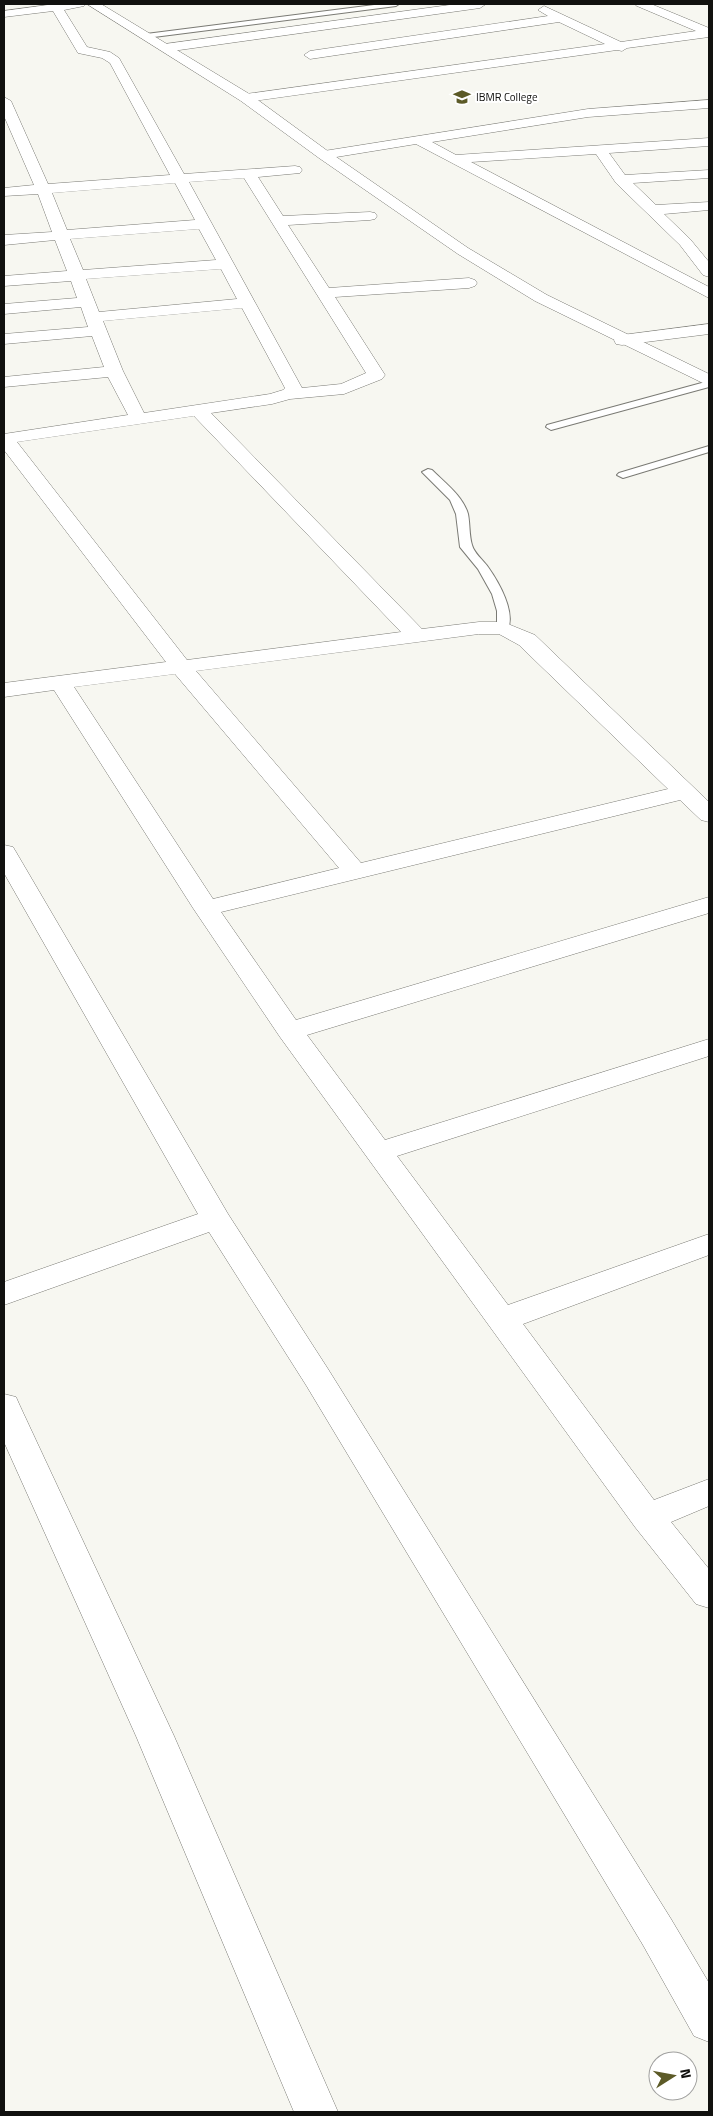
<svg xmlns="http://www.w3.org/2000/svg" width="713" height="2116" font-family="'Titillium Web',sans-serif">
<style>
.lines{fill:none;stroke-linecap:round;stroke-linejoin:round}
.service-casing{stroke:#7a7a74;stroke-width:2}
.minor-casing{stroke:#7a7a74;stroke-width:1}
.tertiary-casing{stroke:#7a7a74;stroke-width:1}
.service{fill:#fff;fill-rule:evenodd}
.minor{fill:#fff;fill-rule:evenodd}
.tertiary{fill:#fff;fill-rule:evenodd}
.labels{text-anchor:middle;stroke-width:4;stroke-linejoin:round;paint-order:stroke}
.far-poi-label{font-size:11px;fill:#11110f;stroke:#fff;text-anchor:start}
</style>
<rect width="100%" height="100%" fill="#f7f7f1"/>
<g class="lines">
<g class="service-casing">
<path id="service" d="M382,4H399L396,6L146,38L142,36L146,34Z
M709,381V387L551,430L546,427L547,425Z
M709,446V452L623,478L617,475L619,473Z
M428,469L432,470C445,483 463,496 468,514C470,524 469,535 472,545C474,553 483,560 488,567C498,581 517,613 507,631L503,632L497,628V611L492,594L478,569L460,547L456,514L450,500L422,472Z"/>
</g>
<g class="minor-casing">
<path id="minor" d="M55,4H86L84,6L64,10L87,47L110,52L119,58L184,174L295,166L300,167L302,170L300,173L258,177L283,216L370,212L375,213L377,216L375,219L370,220L288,225L329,288L469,278L475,280L477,283L475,286L469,288L335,297L385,375L382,379L344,394L290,399L272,404L211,413L422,629L479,622H503L535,635L709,802V822L701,820L680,800L221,912L296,1020L709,897V913L307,1035L385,1140L709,1039V1056L397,1156L508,1305L709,1234V1255L523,1324L654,1500L709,1479V1506L671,1522L709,1569V1608L696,1604L635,1527L280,1037L193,908L54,690L4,697V683L166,662L4,450V434L128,415L108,377L4,387V377L104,367L92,336L4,344V334L88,327L81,307L4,314V304L77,298L71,281L4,286V276L67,271L55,240L4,245V235L52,232L38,194L4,196V188L34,185L4,116V97L11,101L48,184L170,175L110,63L102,58L78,53L53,11L4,17V11ZM244,178L366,373L341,384L302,388L189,182ZM175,183L195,220L67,230L52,193ZM199,229L216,260L83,270L70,239ZM221,269L237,299L99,312L86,279ZM242,308L285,388L283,390L270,394L144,413L123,371L103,321ZM194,416L401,632L187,660L17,442ZM479,634H499L519,645L668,789L361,863L196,671ZM175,674L339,868L213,899L74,687Z
M457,4H486L480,8L165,52L159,48L165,44Z
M635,4H651L709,28V37L627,48L622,51L617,50L246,102L239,98L246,94L605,44L559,22L310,59L304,55L310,51L548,16L538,10L544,6L621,42L696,31L637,6Z
M709,100V108L588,117L432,142L456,155L709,138V146L609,153L625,175L709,170V178L633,183L656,205L709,202V210L664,214L690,239L709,262V277L703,275L680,245L616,183L596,154L471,162L709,287V298L416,144L324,159L317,155L324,151L588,109Z
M709,324V334L622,345L616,344L614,340L616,336L622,335Z
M4,845L13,847L16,852L228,1214L328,1369L671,1919L709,1983V2042L694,2036L643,1945L306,1385L209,1232L4,1305V1282L198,1214L4,873Z
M4,1394L16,1397L20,1406L174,1736L338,2112H294L136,1736L4,1442Z"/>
</g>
<g class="tertiary-casing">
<path id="tertiary" d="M87,4H101L251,95L329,152L468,248L547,295L709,374V386L535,301L458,254L319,158L241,101Z"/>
</g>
<use href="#service" class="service"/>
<use href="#minor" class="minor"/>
<use href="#tertiary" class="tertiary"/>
</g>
<defs>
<g id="university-bare" transform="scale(1.35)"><path d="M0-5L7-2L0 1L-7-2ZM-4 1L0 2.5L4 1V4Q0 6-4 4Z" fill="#5c5a27" stroke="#fff" stroke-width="2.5" paint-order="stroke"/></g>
</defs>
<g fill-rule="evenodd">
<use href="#university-bare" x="462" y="97"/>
</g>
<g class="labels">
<g class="far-poi-label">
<text x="476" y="101">IBMR College</text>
</g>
</g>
<rect width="713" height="2116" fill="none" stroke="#11110f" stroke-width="10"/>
<g transform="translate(673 2076) rotate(79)"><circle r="24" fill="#ffffff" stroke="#a0a09f"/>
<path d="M0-4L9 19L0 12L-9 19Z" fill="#5c5a27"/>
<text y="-8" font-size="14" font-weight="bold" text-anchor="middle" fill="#11110f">N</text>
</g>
</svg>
